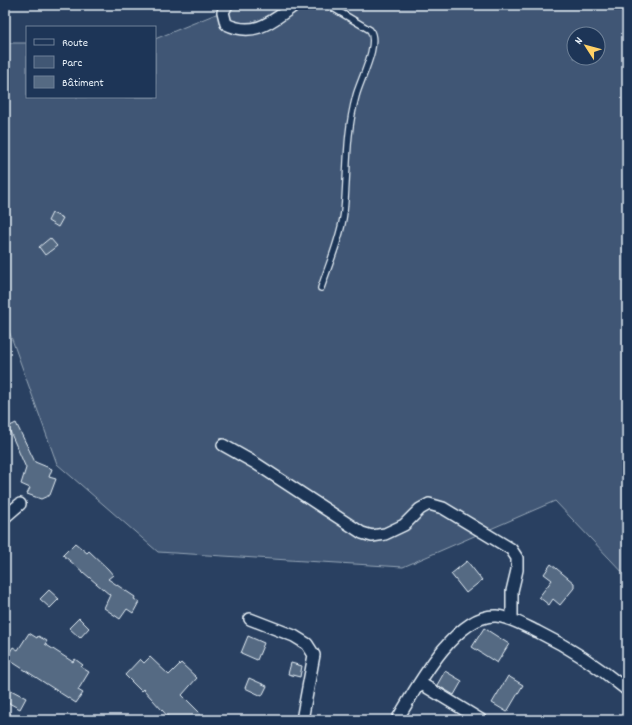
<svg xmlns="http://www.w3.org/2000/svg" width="632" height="725" font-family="Dekko,sans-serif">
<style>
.green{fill:#415774;stroke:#94a4b6;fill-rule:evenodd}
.building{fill:#556a83;stroke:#e8f1f8}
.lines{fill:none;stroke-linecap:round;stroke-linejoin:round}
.service-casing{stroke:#e8f1f8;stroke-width:8}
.minor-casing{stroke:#e8f1f8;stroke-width:14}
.service{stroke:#1d3557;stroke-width:5.5}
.minor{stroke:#1d3557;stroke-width:11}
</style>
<rect width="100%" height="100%" fill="#294061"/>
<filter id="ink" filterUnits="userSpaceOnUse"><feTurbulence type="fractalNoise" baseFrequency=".025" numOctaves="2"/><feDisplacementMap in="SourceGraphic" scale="8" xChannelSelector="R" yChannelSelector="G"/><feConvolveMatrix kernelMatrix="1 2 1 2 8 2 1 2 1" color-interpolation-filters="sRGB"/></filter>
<g filter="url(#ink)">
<path class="green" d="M238,5H627V577L555,501L403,567L158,552L57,464L5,320V43H27V97H155V39ZM574,34H598V58H574Z"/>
<path class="building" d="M52,213L63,218L58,227L48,221Z
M50,238L57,246L45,255L39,247Z
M16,423L35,462L52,469L49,477L56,479L50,495L41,499L27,494L30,488L21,484L26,468L8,427Z
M75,543L87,553L89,551L108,569L113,575L108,579L135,597L134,599L139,602L133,613L127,609L120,619L104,608L110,595L63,555Z
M467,561L482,580L466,593L451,574Z
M551,564L574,583V588L560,605L553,599L549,605L539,597L552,580L544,574Z
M49,590L59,599L50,608L40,599Z
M79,618L89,628L80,638L69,628Z
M484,628L509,644L497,663L472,647Z
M29,633L37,638L38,636L47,641L45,644L73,662L75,659L83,665L81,667L89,672L78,690L83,693L76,703L6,658L13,647L18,650Z
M248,636L264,643L257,660L241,653Z
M150,657L169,675L181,663L197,678L182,695L201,714L195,720H171L143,689L141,691L125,675L140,659L144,663Z
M291,663L302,666L300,677L288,674Z
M445,671L462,681L454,695L437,685Z
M508,676L523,685L507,712L492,703Z
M249,678L267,686L262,696L245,688Z
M9,689L26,698L20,709L5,701V695Z"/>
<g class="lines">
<g class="service-casing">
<path id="service" d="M321,288C329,264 341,237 344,212C348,172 345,137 356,96C360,80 380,44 370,30L328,5"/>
</g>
<g class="minor-casing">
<path id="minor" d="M227,5L223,12L226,24C255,38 272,21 295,5
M223,445L255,463L362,533L372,536L385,534L404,525L420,509L429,504L443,508L511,549L517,558V570L512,591V620
M5,517L20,504
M250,619L294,636L307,644L314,655L302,720
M420,683L481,720
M5,719L7,720
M397,720C415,690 455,614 496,616C510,617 525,626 538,632C571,648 599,667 627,690"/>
</g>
<use href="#service" class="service"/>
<use href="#minor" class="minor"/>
</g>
</g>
<rect width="632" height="725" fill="none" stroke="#1d3557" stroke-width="20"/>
<rect x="10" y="10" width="612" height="705" fill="none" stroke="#e8f1f8" stroke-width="1.5" filter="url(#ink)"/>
<rect x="26" y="26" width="130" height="72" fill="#1d3557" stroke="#6e8097"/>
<rect x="34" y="39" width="20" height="6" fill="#1d3557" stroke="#6e8097"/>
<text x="62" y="46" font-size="12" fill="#e8f1f8">Route</text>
<rect x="34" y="56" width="20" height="12" fill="#415774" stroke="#6e8097"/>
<text x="62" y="66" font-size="12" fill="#e8f1f8">Parc</text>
<rect x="34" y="76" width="20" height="12" fill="#556a83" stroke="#6e8097"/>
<text x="62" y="86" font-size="12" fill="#e8f1f8">Bâtiment</text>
<g transform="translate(586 46) rotate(306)"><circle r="19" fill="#1d3557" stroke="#6e8097"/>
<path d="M0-3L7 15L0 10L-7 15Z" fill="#ffd166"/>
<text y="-6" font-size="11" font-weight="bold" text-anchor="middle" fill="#e8f1f8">N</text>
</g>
</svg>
